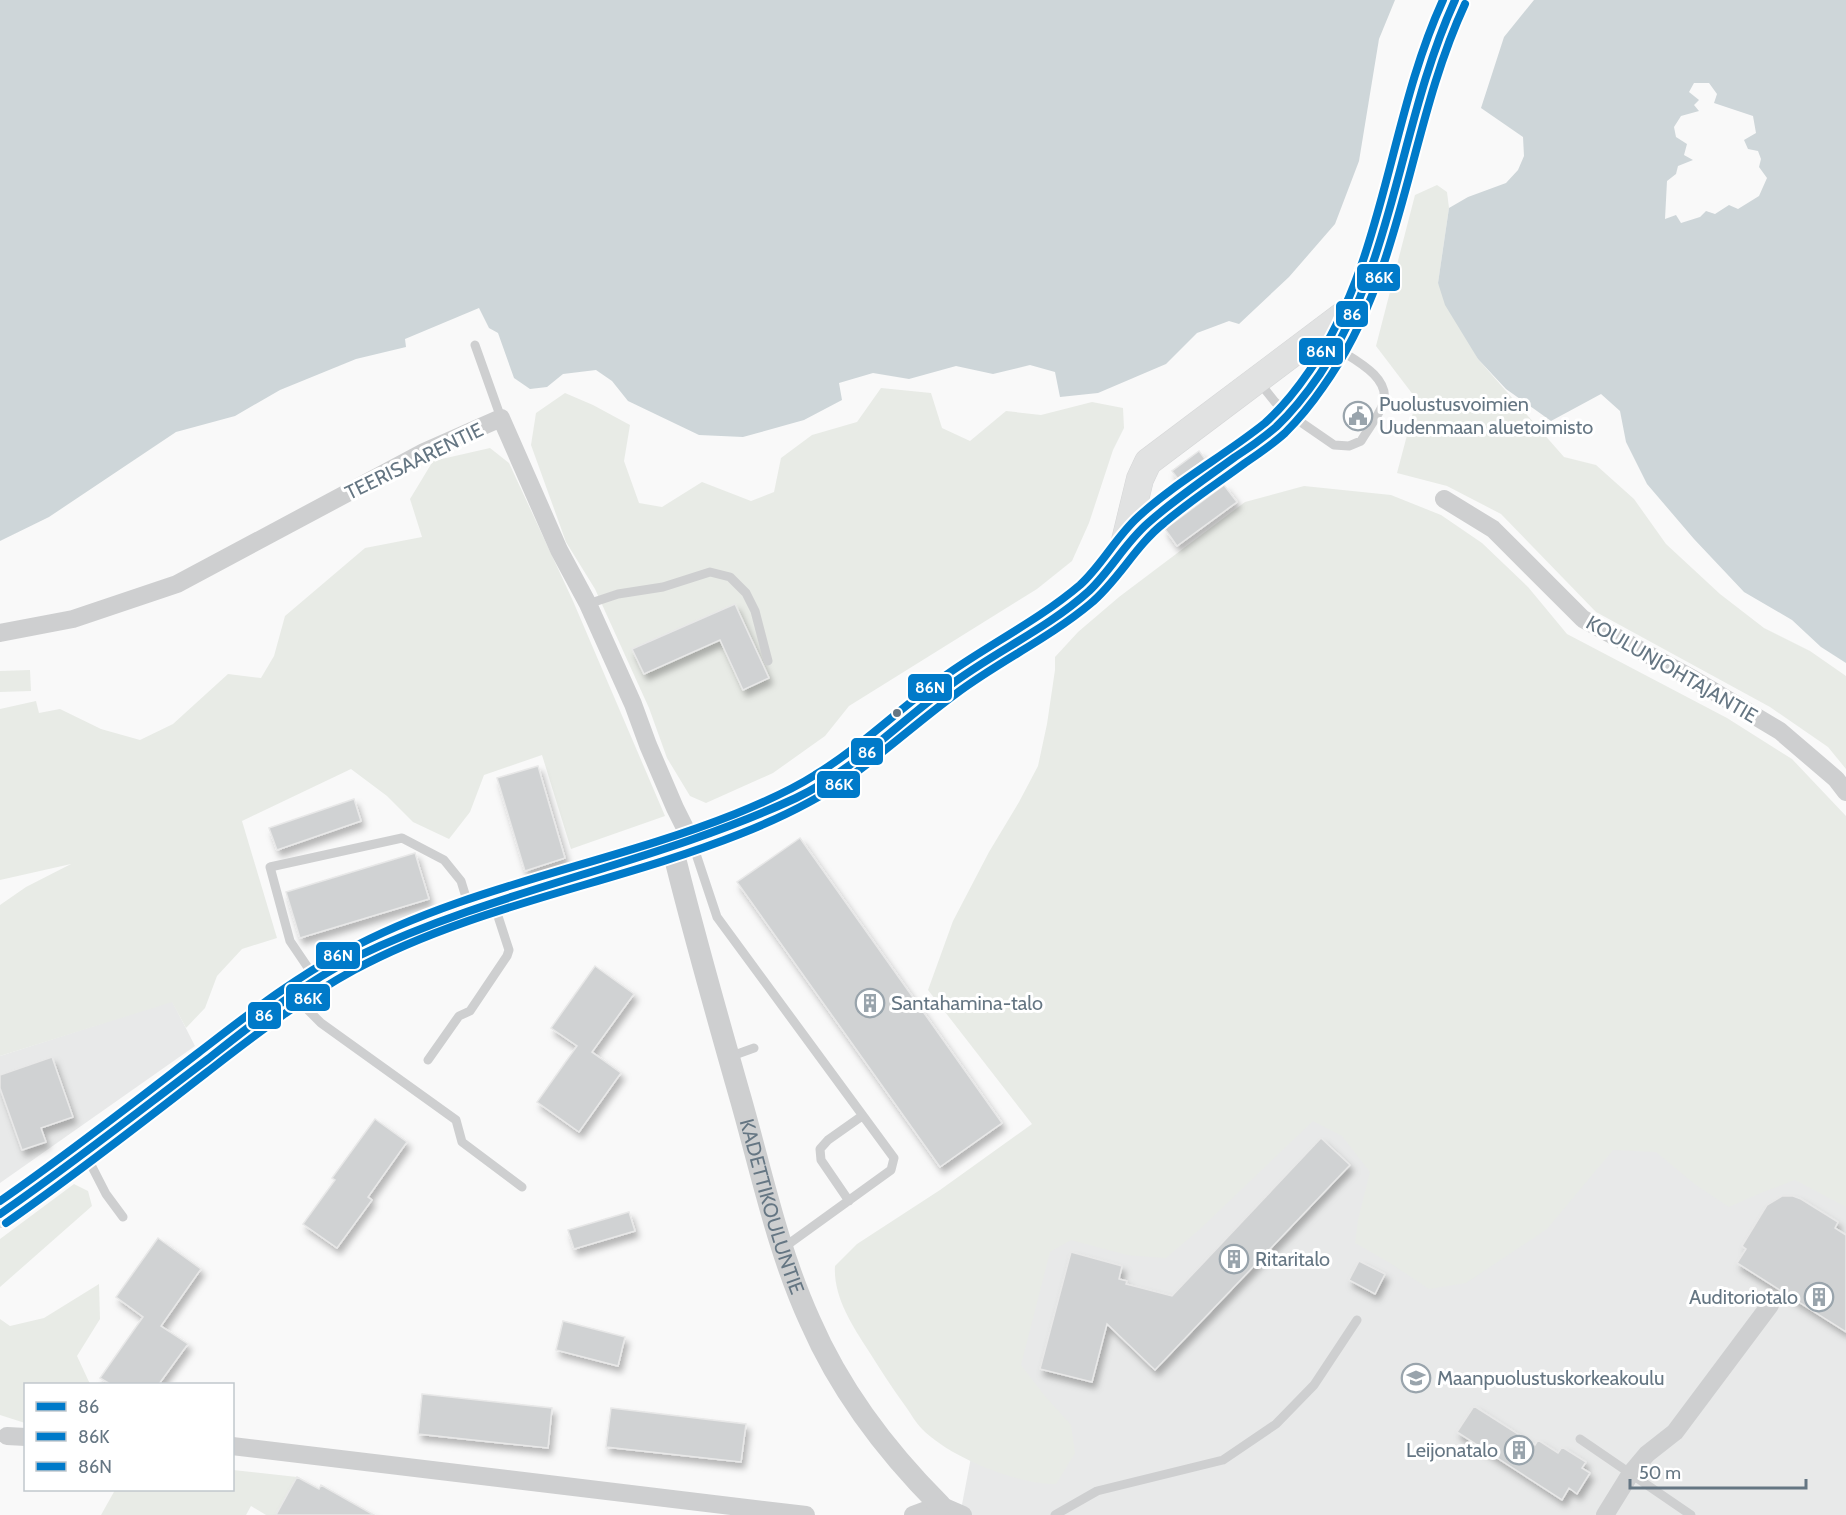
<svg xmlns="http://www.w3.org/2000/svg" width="1846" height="1515" font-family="Cabin,sans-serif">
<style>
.built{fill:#e8e9e9}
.green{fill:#e8ebe6}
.water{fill:#ced6d9;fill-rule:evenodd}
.building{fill:#d0d2d3;stroke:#e8e8e8;stroke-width:1.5;filter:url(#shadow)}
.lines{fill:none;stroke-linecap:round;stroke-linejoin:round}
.secondary-casing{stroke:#d5d6d7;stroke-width:28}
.service{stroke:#cecfd0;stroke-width:9}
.minor{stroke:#cecfd0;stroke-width:18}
.tertiary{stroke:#cecfd0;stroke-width:22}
.secondary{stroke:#e1e2e2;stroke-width:27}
.bus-1-casing{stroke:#fff;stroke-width:12}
.bus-2-casing{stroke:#fff;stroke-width:12}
.bus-3-casing{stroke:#fff;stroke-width:12}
.bus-1{stroke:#007ac9;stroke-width:8}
.bus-2{stroke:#007ac9;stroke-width:8}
.bus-3{stroke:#007ac9;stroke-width:8}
.bus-dot{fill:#657683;stroke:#fff;stroke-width:2}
.labels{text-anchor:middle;stroke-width:6;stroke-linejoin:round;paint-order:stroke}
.poi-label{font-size:20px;fill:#657683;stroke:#fff;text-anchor:start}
.street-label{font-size:20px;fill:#657683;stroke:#fff}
.line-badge{stroke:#fff;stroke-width:2}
.badge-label{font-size:16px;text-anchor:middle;font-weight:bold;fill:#fff}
</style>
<defs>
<filter id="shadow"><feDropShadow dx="3.5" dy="6" stdDeviation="3" flood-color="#0004"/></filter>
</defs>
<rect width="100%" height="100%" fill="#f9f9f9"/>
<path class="built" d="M172,1001L195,1046L0,1183V1056Z
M1298,1101L1846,1165V1515H960L1012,1242Z"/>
<path class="green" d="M1437,185L1447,192L1449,208L1438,283L1478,359L1564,457L1596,465L1634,499L1666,544L1720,594L1764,628L1810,651L1846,676V769L1828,747L1770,707L1596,612L1501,514L1447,486L1397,473L1415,405L1414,396L1376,346L1415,195Z
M881,388L931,393L942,428L970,441L1006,411L1041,415L1092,402L1123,408L1124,428L1113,450L1089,523L1072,561L1037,589L849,706L825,736L773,773L706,803L690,796L667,758L649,708L595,589L566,542L531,445L536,413L565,393L593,405L630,425L624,461L639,503L662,507L702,482L751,501L774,492L781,458L812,435L857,422Z
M490,448L509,463L573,601L665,816L571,849L542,755L484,775L470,812L449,839L413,822L387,796L351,769L242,821L277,938L242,949L217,976L205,1008L186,1028L172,1002L0,1056V905L26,887L71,864L0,880V709L36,701L39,713L60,709L101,729L140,740L173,724L228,674L261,678L274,656L285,616L365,548L422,537L410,499L433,461Z
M1304,486L1391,495L1441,515L1482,543L1528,587L1567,634L1727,718L1792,759L1846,816V1207L1795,1180L1763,1192L1729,1207L1696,1185L1656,1152L1613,1150L1547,1229L1466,1283L1429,1289L1390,1263L1355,1243L1358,1220L1370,1172L1342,1136L1313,1121L1200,1229L1166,1258L1127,1255L1071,1240L1050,1252L1021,1365L1044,1395L1071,1425L1075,1453L1056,1484C1016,1484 951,1458 922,1429C916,1423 911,1414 906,1407C892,1388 880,1369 868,1350C852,1325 833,1296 835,1266L857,1244L940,1190L1032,1124L928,990L953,921L989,852L1019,802L1038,766L1047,724L1055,670V657L1078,632L1119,597L1245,502Z
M30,670L31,691L0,692V671Z
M74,1184L88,1191L92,1206L0,1287V1239Z
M99,1284L100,1319L77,1356L90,1384H26L25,1423L0,1415V1319L10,1326L44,1318Z
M233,1470L297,1477L276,1515H266L251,1506L246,1515H101L115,1490H232Z"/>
<path class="water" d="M0,0H1395L1379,39L1359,161L1335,224L1289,277L1239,324L1229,321L1197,333L1166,364L1098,393L1060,397L1055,372L1030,365L993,374L956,366L909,379L873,373L839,383L842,400L804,420L743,437L699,435L628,401L612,381L596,370L563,374L547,387L530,389L514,378L498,333L489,328L479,308L405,339L406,347L356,359L280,390L235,416L176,432L49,517L0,541Z
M1534,0H1846V663L1821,647L1792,620L1744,592L1694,539L1647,484L1626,442L1620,411L1601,394L1551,421L1506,389L1478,359L1445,305L1438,283L1449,208L1468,197L1506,183L1518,170L1524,156L1523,137L1481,108L1504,37ZM1694,83H1709L1717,94L1714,103L1753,116L1756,133L1744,140L1748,149L1758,151L1761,159L1759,167L1767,178L1759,196L1738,209L1729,205L1715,214L1706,211L1700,217L1681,223L1676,215L1665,219L1667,181L1676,174L1678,166L1693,160L1684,155L1687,144L1676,137L1674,127L1681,116L1699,111L1694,105L1699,100L1689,92Z"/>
<path class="building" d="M1199,451L1205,459L1178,479L1172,471Z
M1224,485L1237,502L1177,546L1165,529Z
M735,604L769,678L743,690L720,640L644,674L632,649Z
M538,766L565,858L525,871L497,778Z
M354,799L361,821L277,850L269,828Z
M800,838L1002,1123L940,1167L737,882Z
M415,853L429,899L300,938L286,892Z
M595,966L634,994L592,1052L621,1073L579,1132L537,1102L577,1046L551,1028Z
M52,1057L73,1117L41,1128L46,1142L22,1150L0,1088V1075Z
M375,1119L407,1142L368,1197L372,1200L337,1248L303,1224L335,1180L332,1178Z
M1321,1138L1350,1165L1155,1370L1107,1324L1092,1382L1040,1369L1071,1252L1122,1266L1119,1279L1127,1281L1126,1284L1172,1296Z
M1782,1196H1793L1801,1199L1838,1222L1835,1228L1846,1235V1332L1737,1263L1746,1249L1742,1246L1767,1205Z
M629,1212L635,1231L574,1249L568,1230Z
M158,1238L201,1269L161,1326L188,1344L159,1384H110L100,1378L143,1317L116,1297Z
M1359,1261L1385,1274L1375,1294L1349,1280Z
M563,1321L625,1337L618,1366L556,1350Z
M422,1394L552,1408L548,1448L418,1434Z
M1474,1406L1535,1445L1538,1440L1558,1453L1562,1447L1586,1462L1582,1468L1590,1473L1577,1494L1569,1488L1562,1500L1457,1432Z
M611,1408L746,1424L741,1462L606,1447Z
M297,1477L319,1489L321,1485L374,1515H276Z"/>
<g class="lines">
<g class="secondary-casing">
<path id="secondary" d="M1123,549L1140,479L1148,462L1354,307
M0,1214L59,1173L292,994C446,891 638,878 802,795C853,768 903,720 950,685C994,653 1043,629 1084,595C1109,575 1122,546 1145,525C1185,490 1232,461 1275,428C1336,369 1371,286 1392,205C1410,136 1423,64 1455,0"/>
</g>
<path class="service" d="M475,345L501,418
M1259,382L1275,402L1289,414L1334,445L1349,446L1361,441C1368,429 1378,417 1383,404C1392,378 1355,360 1338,349
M588,604L618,594L663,587L710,572L730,577L746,593L755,611L768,661
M692,842L717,917L894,1158L891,1170L783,1248
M315,978L290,941L270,867L402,838L444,860L461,881L469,907
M293,995L321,1023L456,1120L462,1142L522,1187
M729,1057L754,1048
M428,1060L459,1016L470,1011L507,956L509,950L494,904
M86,1155L106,1194L123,1217
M849,1201L821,1160L820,1149L828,1140L862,1116
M1580,1439L1691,1515
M1055,1515L1097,1491L1223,1460L1276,1424L1314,1385L1357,1320"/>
<path class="minor" d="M1444,499L1493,529L1583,619L1693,679L1780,731L1836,779L1846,792
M0,633L73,619L177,584L424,452L501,418L559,550L588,604L633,704L648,745L675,808L691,840
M7,1436L26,1437
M232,1446L806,1515
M940,1505L963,1515
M913,1515L940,1505
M1605,1515L1631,1473L1647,1454L1675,1432L1770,1305"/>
<path class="tertiary" id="s1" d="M672,846C693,932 717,1016 741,1100C762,1174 778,1251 810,1321C840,1390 887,1452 940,1505"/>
<use href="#secondary" class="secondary"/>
<g class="bus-1-casing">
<path id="bus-1" d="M0,1214C71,1165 139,1111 208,1059C255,1022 302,984 356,957C497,889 654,864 796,798C853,771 898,723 949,686C994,652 1047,629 1089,591C1111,570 1125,543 1148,523C1175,499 1206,478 1235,457C1249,448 1263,438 1276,427C1292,412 1307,393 1320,374C1396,258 1399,123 1455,0"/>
</g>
<g class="bus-2-casing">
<path id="bus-2" d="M6,1223C75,1175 140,1124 206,1073C254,1036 301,999 354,970C475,905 614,884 740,834C778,819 814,802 847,779C885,752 920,720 957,693C1000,661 1049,638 1090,604C1119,580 1135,546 1164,523C1190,501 1218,483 1245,463C1258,454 1273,444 1285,433C1299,419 1312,403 1323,387C1405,273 1407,129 1465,4"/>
</g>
<g class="bus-3-casing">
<path id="bus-3" d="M0,1201C68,1154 133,1103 198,1053C245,1017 291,980 344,952C466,886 607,865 735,814C762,803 790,791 815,775C863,746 903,705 949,673C992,643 1040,619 1080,585C1102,565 1116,537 1138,517C1177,481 1224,456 1265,423C1282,408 1297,389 1310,370C1386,259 1388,120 1443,0"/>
</g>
<use href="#bus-1" class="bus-1"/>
<use href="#bus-2" class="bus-2"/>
<use href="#bus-3" class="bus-3"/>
</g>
<defs>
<g id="civic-ring" transform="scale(1.5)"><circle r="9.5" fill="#fff" stroke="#99a4ac" stroke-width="1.5"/><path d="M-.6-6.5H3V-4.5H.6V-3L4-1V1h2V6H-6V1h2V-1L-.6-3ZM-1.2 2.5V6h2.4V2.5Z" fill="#99a4ac"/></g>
<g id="building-ring" transform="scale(1.5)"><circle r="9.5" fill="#fff" stroke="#99a4ac" stroke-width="1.5"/><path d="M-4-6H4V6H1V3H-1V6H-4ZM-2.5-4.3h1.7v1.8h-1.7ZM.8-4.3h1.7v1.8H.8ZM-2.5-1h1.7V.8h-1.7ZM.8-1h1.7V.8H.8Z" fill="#99a4ac"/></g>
<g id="university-ring" transform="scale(1.5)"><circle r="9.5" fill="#fff" stroke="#99a4ac" stroke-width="1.5"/><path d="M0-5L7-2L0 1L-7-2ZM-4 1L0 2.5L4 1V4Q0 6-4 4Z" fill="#99a4ac"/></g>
</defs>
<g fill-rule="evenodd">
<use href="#civic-ring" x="1358" y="416"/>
<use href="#building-ring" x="870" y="1003"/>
<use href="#building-ring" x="1234" y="1259"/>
<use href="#building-ring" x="1819" y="1297"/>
<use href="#university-ring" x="1416" y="1378"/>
<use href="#building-ring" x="1519" y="1450"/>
</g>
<circle class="bus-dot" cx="897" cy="713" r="5"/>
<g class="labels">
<g class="poi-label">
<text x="1379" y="411">Puolustusvoimien<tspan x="1379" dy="23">Uudenmaan aluetoimisto</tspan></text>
<text x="891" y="1010">Santahamina-talo</text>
<text x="1255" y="1266">Ritaritalo</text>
<text x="1798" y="1304" text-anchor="end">Auditoriotalo</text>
<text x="1437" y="1385">Maanpuolustuskorkeakoulu</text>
<text x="1498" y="1457" text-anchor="end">Leijonatalo</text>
</g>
<g class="street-label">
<text transform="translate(414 461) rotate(-26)" y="7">TEERISAARENTIE</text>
<text transform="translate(1672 669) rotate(30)" y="7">KOULUNJOHTAJANTIE</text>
<text dy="7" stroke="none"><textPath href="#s1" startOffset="374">KADETTIKOULUNTIE</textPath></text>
</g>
</g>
<g class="line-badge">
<rect x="1356" y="263" width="45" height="29" rx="6" fill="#007ac9"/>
<rect x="1335" y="300" width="34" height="28" rx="6" fill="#007ac9"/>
<rect x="1298" y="337" width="46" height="29" rx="6" fill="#007ac9"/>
<rect x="907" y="673" width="46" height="29" rx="6" fill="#007ac9"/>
<rect x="850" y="737" width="34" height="29" rx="6" fill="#007ac9"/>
<rect x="816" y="770" width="45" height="29" rx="6" fill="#007ac9"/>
<rect x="315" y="941" width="46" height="29" rx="6" fill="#007ac9"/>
<rect x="285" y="983" width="46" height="29" rx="6" fill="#007ac9"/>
<rect x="247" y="1001" width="35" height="29" rx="6" fill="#007ac9"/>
</g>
<g class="badge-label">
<text x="1379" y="283">86K</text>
<text x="1352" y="320">86</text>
<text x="1321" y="357">86N</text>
<text x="930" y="693">86N</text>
<text x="867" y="758">86</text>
<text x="839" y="790">86K</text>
<text x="338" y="961">86N</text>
<text x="308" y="1004">86K</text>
<text x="264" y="1021">86</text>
</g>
<rect x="24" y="1383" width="210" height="108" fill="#ffffff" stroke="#c1c8cd" stroke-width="1.5"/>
<rect x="36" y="1402" width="30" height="9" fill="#007ac9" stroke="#c1c8cd" stroke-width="1.5"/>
<text x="78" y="1413" font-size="18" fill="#657683">86</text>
<rect x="36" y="1432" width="30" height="9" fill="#007ac9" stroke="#c1c8cd" stroke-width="1.5"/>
<text x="78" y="1443" font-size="18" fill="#657683">86K</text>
<rect x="36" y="1462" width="30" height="9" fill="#007ac9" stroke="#c1c8cd" stroke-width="1.5"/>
<text x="78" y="1473" font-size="18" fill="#657683">86N</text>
<path d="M1630 1479v9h176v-9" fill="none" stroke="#657683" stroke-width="3"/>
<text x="1639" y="1479" font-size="18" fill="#657683" stroke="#ffffff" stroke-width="4.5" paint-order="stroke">50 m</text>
</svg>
